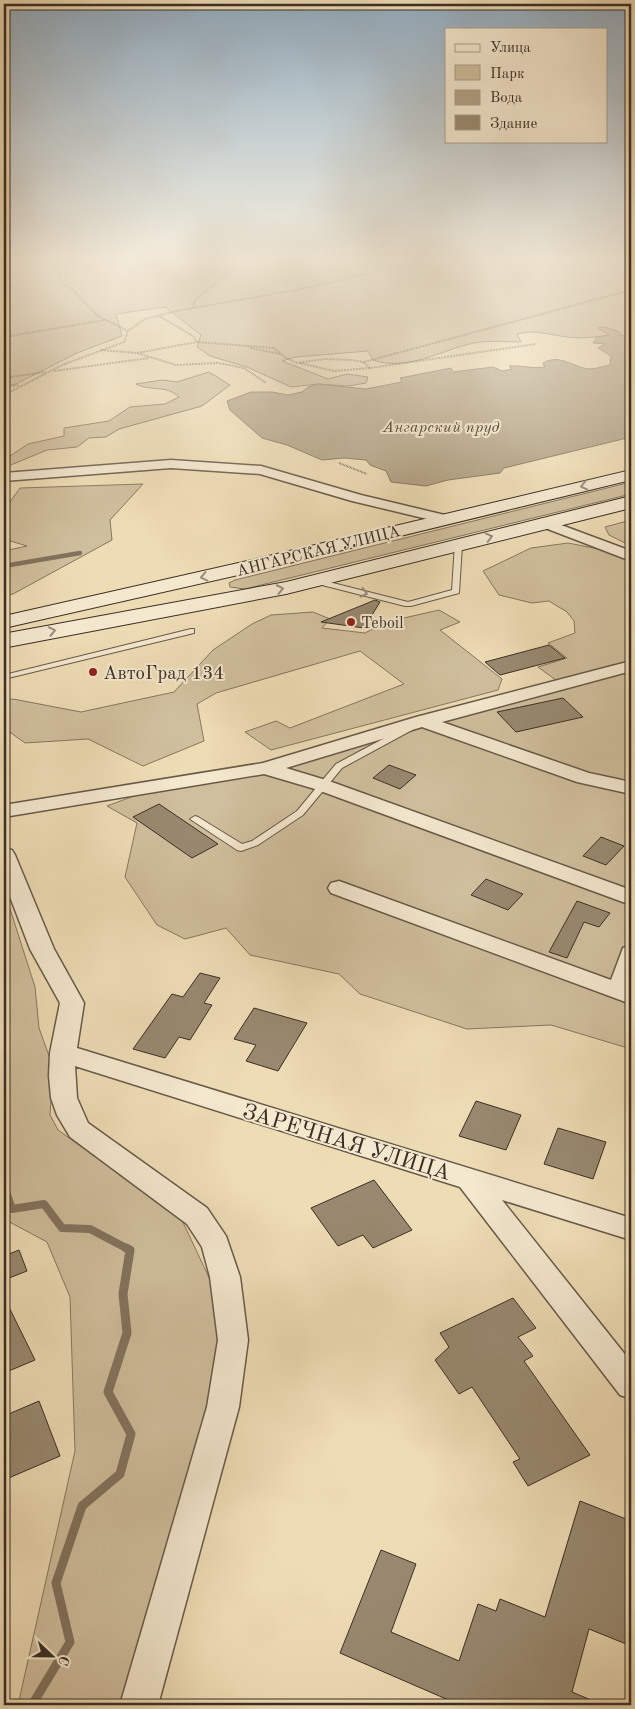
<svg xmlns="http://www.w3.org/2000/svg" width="635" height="1709" font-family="'Old Standard TT',serif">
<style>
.green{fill:#d0bf9d;stroke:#867761}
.water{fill:#b1a184;stroke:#82735e}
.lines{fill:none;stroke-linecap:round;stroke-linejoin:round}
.stream-far2{stroke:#82735e;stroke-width:4.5}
.stream-far1{stroke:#82735e;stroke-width:8}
.stream{stroke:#82735e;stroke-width:9}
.building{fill:#988970;stroke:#3b2f25}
.service-casing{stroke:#685a49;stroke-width:2}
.minor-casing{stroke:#685a49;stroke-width:3}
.secondary-casing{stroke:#3b2f25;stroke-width:2}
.path{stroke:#3b2f25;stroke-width:2;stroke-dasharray:0.5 1;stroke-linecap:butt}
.service{fill:#f4e8cf;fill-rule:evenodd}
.minor{fill:#f4e8cf;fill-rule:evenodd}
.secondary{fill:#f4e8cf;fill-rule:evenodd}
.oneway{stroke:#988c7a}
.poi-dot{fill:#8f2418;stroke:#f4e8cf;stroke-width:2}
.labels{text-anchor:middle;stroke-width:4;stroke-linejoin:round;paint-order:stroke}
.far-water-label{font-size:16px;font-style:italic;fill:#584c3d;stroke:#f4e8cf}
.far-street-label{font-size:16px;fill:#3b2f25;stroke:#f4e8cf}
.far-poi-label{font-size:16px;fill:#3b2f25;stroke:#f4e8cf;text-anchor:start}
.poi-label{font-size:19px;fill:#3b2f25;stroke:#f4e8cf;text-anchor:start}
.near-street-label{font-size:22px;fill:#3b2f25;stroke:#f4e8cf}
</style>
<rect width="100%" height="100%" fill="#eedcb5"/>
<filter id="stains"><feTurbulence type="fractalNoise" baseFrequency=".004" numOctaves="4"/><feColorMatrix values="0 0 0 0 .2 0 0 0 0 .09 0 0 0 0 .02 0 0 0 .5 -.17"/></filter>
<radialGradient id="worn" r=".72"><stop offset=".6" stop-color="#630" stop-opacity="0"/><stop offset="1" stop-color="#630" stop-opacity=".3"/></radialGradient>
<path class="green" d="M4,260H631V333L622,336L612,330L610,335C596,337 581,339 567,337C550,335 534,329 517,334L521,342C506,342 489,340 474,343C441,350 407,372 373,360L368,351L296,357L282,361L328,379L347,374L368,377L366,383L348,386L318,384L291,387L247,367L210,356L197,347L201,335L165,307L116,314L122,336L77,353L16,384L4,386Z
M209,372L230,385L202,406L119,429L106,437L89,438L77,447L47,450L6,467L4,460L28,444L64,436V428L109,421L130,407L165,404L179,397C165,384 152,392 136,384L162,380L177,382Z
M631,482V494L245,589L230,587L229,583L235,580Z
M143,484L110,520L112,540L13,594L4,596V551L27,546L4,539V510L20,488Z
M631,520V546L609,535L605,527Z
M568,543L609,551L631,560V1049L551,1025L467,1029L360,994L339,974L250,955L226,928L185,939L157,925L125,877L137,823L107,806L193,774L307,756L422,728L455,716L568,689L538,667L567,658L548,643L575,633L574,621L567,612L549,601L532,603L499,595L483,571L531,548Z
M439,610L460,622L440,630L502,679L498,690L271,750L245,732L276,721L290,728L404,684L360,651L216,693L197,704L204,741L143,766L88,739L25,743L4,728V700L13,699L81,712L174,692L213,650L252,624L271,615L313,612L330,619L322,628L365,633L386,622Z
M4,890L35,987L39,1028L53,1067L50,1115L58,1130L180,1216L213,1286L218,1337L216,1377L124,1705H18L75,1451L70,1297L47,1242L4,1219Z"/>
<path class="water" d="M605,327L619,332L624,338L631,339V437L504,468L500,473L448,480L426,486L391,482L386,471L370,465L366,460L344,458L322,460L287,445L262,438L230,410L227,401L251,392H272L288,395L302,392L308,387L318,384L366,389L402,382L400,378L451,368L453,372L493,367L502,371L512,369L509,366C522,365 532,369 545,367L543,363C560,353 573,368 590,369C596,369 604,366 610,365L611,356L598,348L605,344L593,343L597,337L609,335L598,328Z"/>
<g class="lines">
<path class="stream-far2" d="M4,566L80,553"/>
<path class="stream-far1" d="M4,1186L12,1209L44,1204L62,1228L90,1229L128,1249"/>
<path class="stream" d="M32,1705L70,1642L56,1583L82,1506L120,1474L131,1434L108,1392L127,1333L123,1294L130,1250L126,1248"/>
</g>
<path class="building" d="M375,600L380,602L364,628L321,622Z
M549,645L565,658L500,675L485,662Z
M563,698L583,717L516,732L497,712Z
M389,765L416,775L400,789L373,778Z
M159,804L193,827L218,844L192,858L133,817Z
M601,837L624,846L606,865L583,856Z
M486,879L523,894L508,910L471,895Z
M577,901L610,913L599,927L584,922L567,958L549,952Z
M200,973L220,978L204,1003L212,1005L190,1040L179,1037L165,1058L133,1049L172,994L183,997Z
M254,1008L307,1023L278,1071L246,1061L256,1045L234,1039Z
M476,1101L521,1115L506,1150L459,1136Z
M558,1128L606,1142L593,1179L544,1164Z
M374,1180L412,1230L373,1248L363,1235L338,1246L311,1208Z
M19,1250L27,1271L4,1280V1256Z
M4,1297L35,1360L4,1373Z
M513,1298L536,1328L518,1337L533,1356L524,1361L590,1455L528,1486L513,1462L520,1459L472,1387L459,1394L435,1360L449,1347L440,1333Z
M39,1401L60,1456L4,1480V1416Z
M580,1501L631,1521V1646L589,1629L572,1692L603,1705H460L340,1653L381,1550L416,1564L391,1632L459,1661L478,1604L496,1611L500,1599L545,1617Z"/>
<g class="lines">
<g class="service-casing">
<path id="service" d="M455,543L462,545L459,593L411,606H405L314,583L313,581L317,579L408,602L452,590Z
M191,629H194V633L4,679V675Z
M409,725L412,726L413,728L412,730L342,768L303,815L258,845L241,851L237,850L190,819L195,816L198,817L242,844L252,841L297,811L336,764Z"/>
</g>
<g class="minor-casing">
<path id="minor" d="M171,460L261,466L361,495L449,516L451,519L444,523L352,501L260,474L171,468L4,481V473Z
M545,519L631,551V561L540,526L538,523Z
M631,661V671L442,722L589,773L631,782V794L577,782L422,727L286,768L329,781L631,890V905L315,789L264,774L4,817V805L263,763L416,717Z
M4,849L12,850L15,855L54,949L84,1003L77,1048L631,1218V1240L502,1200L631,1362V1399L620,1395L460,1187L75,1066L77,1098L88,1123L207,1208L226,1236L240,1277L248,1340L239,1407L158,1705H120L207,1407L218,1340L210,1277L202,1247L187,1224L70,1137L57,1115L51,1098L49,1076L50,1053L60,1003L30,949L4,881Z
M339,881L611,980L623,948L631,945V1004L331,893L328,888L331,883Z"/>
</g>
<g class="secondary-casing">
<path id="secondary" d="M631,470V480L260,570L4,628V616L260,558Z
M631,496V508L286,594L8,647L4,646V634L8,633L286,582Z"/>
</g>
<path class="path" d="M44,260L58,273L62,283L74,291L98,316L128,331
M193,308L195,300L244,260
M159,316L193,336L197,342
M4,337L105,320
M250,348L280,354
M101,350L137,353L176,365L218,363L244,368L266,383
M137,353L197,342L274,348L286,358L297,363L325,359L352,360L363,362L370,368L536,344
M364,362L631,290
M300,363L334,371L370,368
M54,371L149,358
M4,378L45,372
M4,388L18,385
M4,395L62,365L124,342L128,331L145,319L176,311L302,289L425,260
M339,463L367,474"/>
<use href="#service" class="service"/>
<use href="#minor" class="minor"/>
<use href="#secondary" class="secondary"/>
</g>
<defs><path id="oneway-chevron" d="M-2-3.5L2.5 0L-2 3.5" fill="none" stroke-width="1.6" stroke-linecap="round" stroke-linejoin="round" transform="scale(1.25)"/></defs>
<g class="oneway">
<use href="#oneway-chevron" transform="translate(584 486) rotate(167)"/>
<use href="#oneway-chevron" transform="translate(489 537) rotate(-14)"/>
<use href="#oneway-chevron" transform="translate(204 577) rotate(167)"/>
<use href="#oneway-chevron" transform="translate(280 589) rotate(-12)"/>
<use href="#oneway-chevron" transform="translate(364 593) rotate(14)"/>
<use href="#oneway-chevron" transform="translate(52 631) rotate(-11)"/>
</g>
<linearGradient id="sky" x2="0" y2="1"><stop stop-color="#92acc0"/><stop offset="0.52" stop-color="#f7efde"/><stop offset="1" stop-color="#f7efde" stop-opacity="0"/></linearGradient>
<rect width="635" height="499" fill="url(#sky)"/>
<g class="poi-dot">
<circle cx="351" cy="622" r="5"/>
<circle cx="93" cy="672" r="5"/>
</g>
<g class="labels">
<g class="far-water-label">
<text x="441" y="432">Ангарский пруд</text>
</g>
<g class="far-street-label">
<text transform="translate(318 550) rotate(-14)" y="6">АНГАРСКАЯ УЛИЦА</text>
</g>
<g class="far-poi-label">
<text x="361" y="628">Teboil</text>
</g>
<g class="poi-label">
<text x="103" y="679">АвтоГрад 134</text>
</g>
<g class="near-street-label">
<text transform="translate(347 1141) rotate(17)" y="8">ЗАРЕЧНАЯ УЛИЦА</text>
</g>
</g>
<rect width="635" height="1709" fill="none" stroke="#eedcb5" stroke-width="20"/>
<rect x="5" y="5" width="625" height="1699" fill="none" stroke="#3b2f25" stroke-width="2.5"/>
<rect x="10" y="10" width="615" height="1689" fill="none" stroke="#3b2f25"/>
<rect x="445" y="28" width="162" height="115" fill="#f4e8cf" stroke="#aa9e8b"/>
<rect x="455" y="44" width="25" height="8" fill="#f4e8cf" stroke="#aa9e8b"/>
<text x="490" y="52" font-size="15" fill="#3b2f25">Улица</text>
<rect x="455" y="65" width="25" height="15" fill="#d0bf9d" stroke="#aa9e8b"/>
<text x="490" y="78" font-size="15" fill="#3b2f25">Парк</text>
<rect x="455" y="90" width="25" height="15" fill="#b1a184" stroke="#aa9e8b"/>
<text x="490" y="102" font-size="15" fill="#3b2f25">Вода</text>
<rect x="455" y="115" width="25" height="15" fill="#988970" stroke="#aa9e8b"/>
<text x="490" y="128" font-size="15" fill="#3b2f25">Здание</text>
<g transform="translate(52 1656) rotate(112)" stroke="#f4e8cf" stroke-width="4" paint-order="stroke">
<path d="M0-4L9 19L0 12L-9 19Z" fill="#3b2f25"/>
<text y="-8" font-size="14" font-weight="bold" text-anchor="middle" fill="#3b2f25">С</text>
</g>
<rect width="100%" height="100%" filter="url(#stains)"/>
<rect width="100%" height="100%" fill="url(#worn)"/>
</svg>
